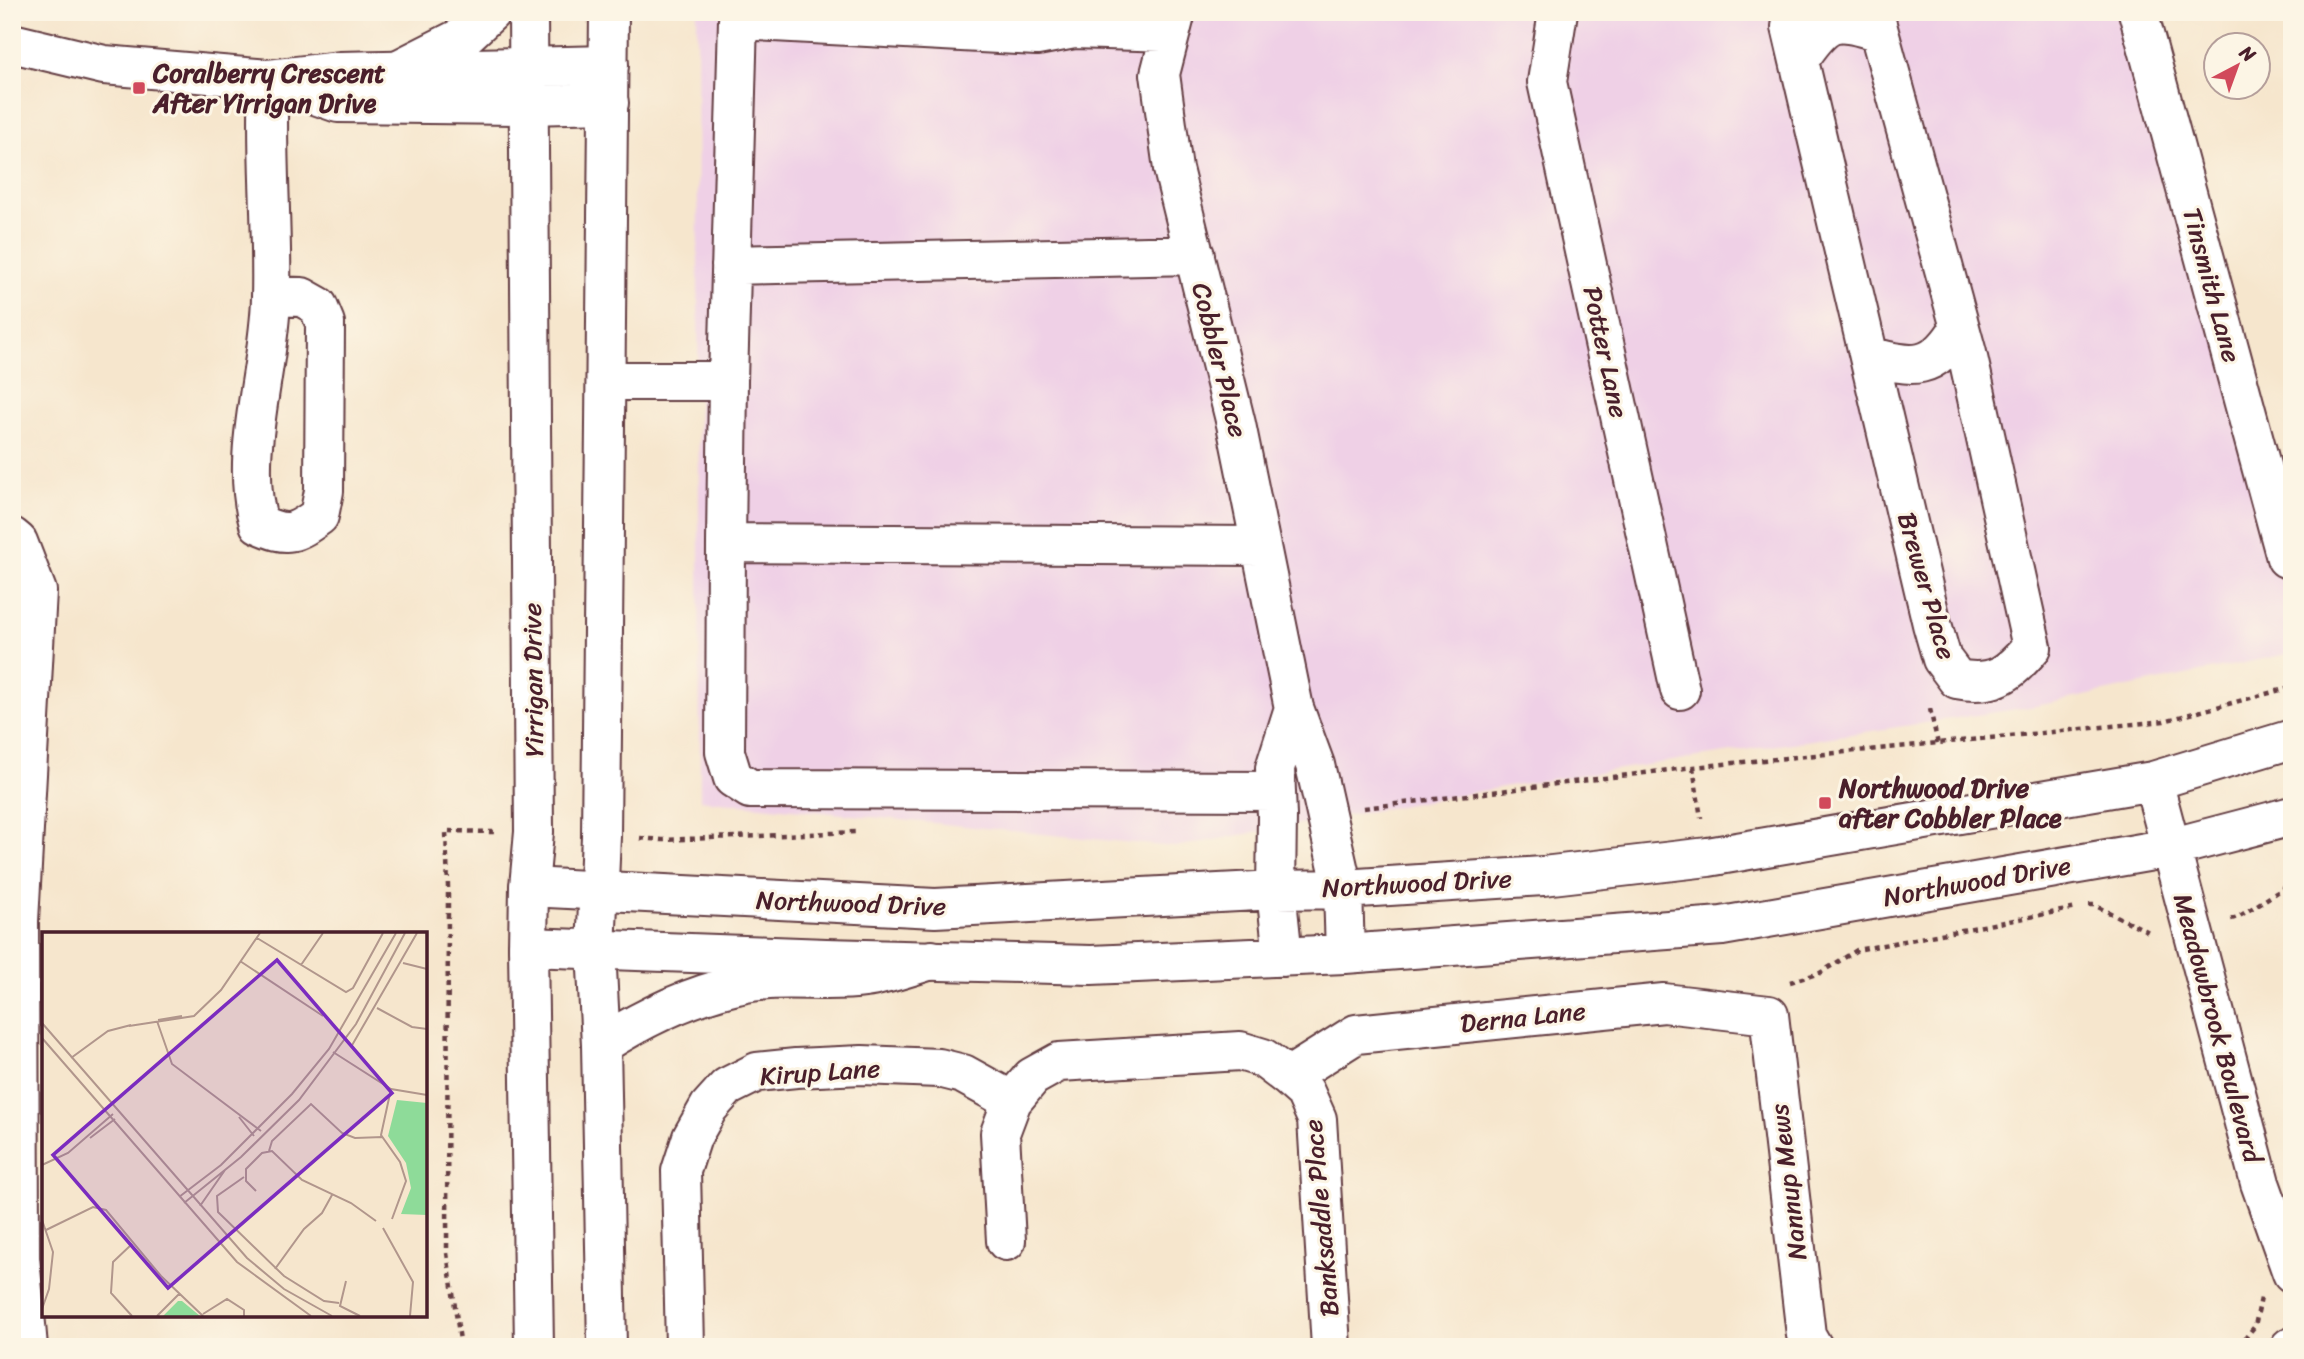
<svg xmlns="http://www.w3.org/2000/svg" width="2304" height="1359" font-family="Sriracha,sans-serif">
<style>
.built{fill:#efd0e6}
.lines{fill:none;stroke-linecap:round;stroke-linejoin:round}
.minor-casing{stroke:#643d43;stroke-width:42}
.major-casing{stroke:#643d43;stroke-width:42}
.path{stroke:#643d43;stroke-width:4.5;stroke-dasharray:5 5;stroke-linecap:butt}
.minor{stroke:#fff;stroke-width:38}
.major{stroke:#fff;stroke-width:38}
.poi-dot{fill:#d1495b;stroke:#fcf5e5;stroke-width:2.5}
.labels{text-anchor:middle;stroke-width:6;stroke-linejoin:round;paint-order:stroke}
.poi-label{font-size:26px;font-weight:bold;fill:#4a1f2b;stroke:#fcf5e5;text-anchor:start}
.street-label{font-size:26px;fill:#4a1f2b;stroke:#fcf5e5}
.inset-road{fill:none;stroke:#b1968c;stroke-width:2}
.view{fill:#7b2cbf;fill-opacity:0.15;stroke:#7b2cbf;stroke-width:3.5}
.inset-edge{fill:none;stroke:#4a1f2b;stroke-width:3.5}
</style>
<rect width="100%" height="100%" fill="#fcf5e5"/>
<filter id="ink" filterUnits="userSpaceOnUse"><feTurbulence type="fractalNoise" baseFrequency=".0143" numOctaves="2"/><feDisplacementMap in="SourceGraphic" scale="14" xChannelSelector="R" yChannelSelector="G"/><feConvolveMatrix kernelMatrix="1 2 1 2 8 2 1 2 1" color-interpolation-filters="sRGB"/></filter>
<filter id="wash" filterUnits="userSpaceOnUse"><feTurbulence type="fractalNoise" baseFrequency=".00686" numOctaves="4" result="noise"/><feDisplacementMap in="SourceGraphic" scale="28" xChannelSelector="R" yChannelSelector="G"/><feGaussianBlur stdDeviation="1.57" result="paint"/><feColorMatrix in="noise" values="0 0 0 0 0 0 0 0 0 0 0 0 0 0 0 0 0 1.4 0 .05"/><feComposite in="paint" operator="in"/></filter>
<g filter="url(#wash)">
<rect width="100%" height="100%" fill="#f6e6cd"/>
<path class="built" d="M697,12H2145L2292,564V653L2036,706L1514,785L1175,847L700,800Z"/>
</g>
<g filter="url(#ink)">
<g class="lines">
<g class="minor-casing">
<path id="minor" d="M1176,12L1160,74L1173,169L1236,424L1294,708L1315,765L1343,889L1345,954
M1558,12L1547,82L1680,690
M1794,12L1791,27L1932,624L1942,659L1957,679C1994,686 2008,675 2032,647L1967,353L1876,21L1871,12
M2138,12L2286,558
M12,43L104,65L269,79L340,71L609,65
M1799,60C1827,19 1833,17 1879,32
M269,79C265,152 273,224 271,297C270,368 238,456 259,524C288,537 294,534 319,516L324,491L325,323L318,306L302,297L271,296
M278,82L338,103L527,105L609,103
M731,265L1195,255
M1869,356C1914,368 1933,372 1960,327
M606,381H728L726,543L1261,546
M728,381L738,20L1037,36L1074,29L1170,32
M12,537L18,542L37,591L19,921L20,1258L28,1347
M726,543L725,752L733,778L750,789L1276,791
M2153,781L2260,1183L2292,1273
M529,887L935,908L1276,890L1343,889L1543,876L1708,857L2153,781L2292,739
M528,947L826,958L1091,965L1345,954L1722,926L2170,848L2292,816
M1283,957L1276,890L1277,816L1275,768L1294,708
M1288,1077L1356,1034L1664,1003L1769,1015L1806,1335L1813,1347
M1006,1241L1000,1133L1012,1101L1032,1077L1059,1062L1240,1051L1263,1058L1288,1077L1305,1092L1317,1119L1331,1347
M685,1347L681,1171L692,1137L709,1107L727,1087L757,1072L796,1068L862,1065L939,1068L963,1074L1012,1101
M2290,1347L2292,1346"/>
</g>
<g class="major-casing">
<path id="major" d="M528,12L534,832L529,887L528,947L534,1347
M399,69L466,35L491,12
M601,1045C643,1018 688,996 737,985C779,974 823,984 865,978C887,975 910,966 932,960
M607,1347L601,1045L596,950L601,836L609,12"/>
</g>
<path class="path" d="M1930,709L1938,744
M1693,767L1701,818
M1364,808L1693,767L2164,721L2292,687
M640,838L662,840L856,832
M2089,905H2094L2151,933
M2231,919L2238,917L2292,883
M1790,982L1820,973L1857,950L2077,908
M461,1347L447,1253L448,887L446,831L495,832
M2238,1347L2255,1326L2261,1298"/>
<use href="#minor" class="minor"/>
<use href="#major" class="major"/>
</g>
</g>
<g class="poi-dot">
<rect x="132" y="81" width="14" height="14" rx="3.5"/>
<rect x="1818" y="796" width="14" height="14" rx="3.5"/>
</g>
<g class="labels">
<g class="poi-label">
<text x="153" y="82">Coralberry Crescent<tspan x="153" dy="30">After Yirrigan Drive</tspan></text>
<text x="1839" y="797">Northwood Drive<tspan x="1839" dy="30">after Cobbler Place</tspan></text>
</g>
<g class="street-label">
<text transform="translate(2212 285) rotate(75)" y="9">Tinsmith Lane</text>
<text transform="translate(1606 352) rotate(78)" y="9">Potter Lane</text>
<text transform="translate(1220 360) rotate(76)" y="9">Cobbler Place</text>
<text transform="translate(1927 586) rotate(74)" y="9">Brewer Place</text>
<text transform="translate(533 680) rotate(-91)" y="9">Yirrigan Drive</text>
<text transform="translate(1977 881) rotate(-10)" y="9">Northwood Drive</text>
<text transform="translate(1417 883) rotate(-3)" y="9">Northwood Drive</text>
<text transform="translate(851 903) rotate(2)" y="9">Northwood Drive</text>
<text transform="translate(1523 1017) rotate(-6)" y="9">Derna Lane</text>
<text transform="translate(2218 1028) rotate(75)" y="9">Meadowbrook Boulevard</text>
<text transform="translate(820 1072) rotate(-4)" y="9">Kirup Lane</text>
<text transform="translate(1788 1182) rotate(-97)" y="9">Nannup Mews</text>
<text transform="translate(1321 1218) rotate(-95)" y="9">Banksaddle Place</text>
</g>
</g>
<g transform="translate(42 932)">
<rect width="385" height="385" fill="#f6e6cd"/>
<path d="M355,168L385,171V283L359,282L369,256L364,231L346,204ZM136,369H140L158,384H121Z" fill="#8edb99"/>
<path class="inset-road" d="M215,6L304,60L311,56L341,1M198,29L281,84M361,31L385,37M259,33L281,1M335,76L370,95L385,97M116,88L140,84M115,89L130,132L219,199M0,91L205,326L242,357L290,384M87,94L152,84L179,58L218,1M0,106L195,330L269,384M309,115L375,1M291,120L349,157L385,163M29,126L66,99L89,93M349,157L339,203L358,230L364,249L350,287M197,185L212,204M48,206L73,187M227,219L230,209L269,172L300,201L313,206L341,205M0,233L26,221L71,182M202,245L175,264L176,280L242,344L282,369L297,371M214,259L204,249V237L220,221L230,219L260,248L309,271L334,289M137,265L179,233L250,162L287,117L354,1M142,271L199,225L257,168L314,92L363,1M158,274L183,238M0,288L11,320L7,357L0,377M341,296L371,350L368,384M4,298L51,275L64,278L119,344L161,384M233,337L262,297L280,281L290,263M304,349L298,374L318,384M161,382L185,367L202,378V384M90,384L69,361L71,330L90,312M115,384L137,362"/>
<path class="view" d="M235,28L350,161L126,356L11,223Z"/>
<rect width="385" height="385" class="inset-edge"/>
</g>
<rect width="2304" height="1359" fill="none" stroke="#fcf5e5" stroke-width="42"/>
<g transform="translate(2237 66) rotate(41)"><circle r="33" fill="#fcf5e5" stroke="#b59f9b" stroke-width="2"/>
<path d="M0-5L12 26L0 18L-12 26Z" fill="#d1495b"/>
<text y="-10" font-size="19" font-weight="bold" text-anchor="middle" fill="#4a1f2b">N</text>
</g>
</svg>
